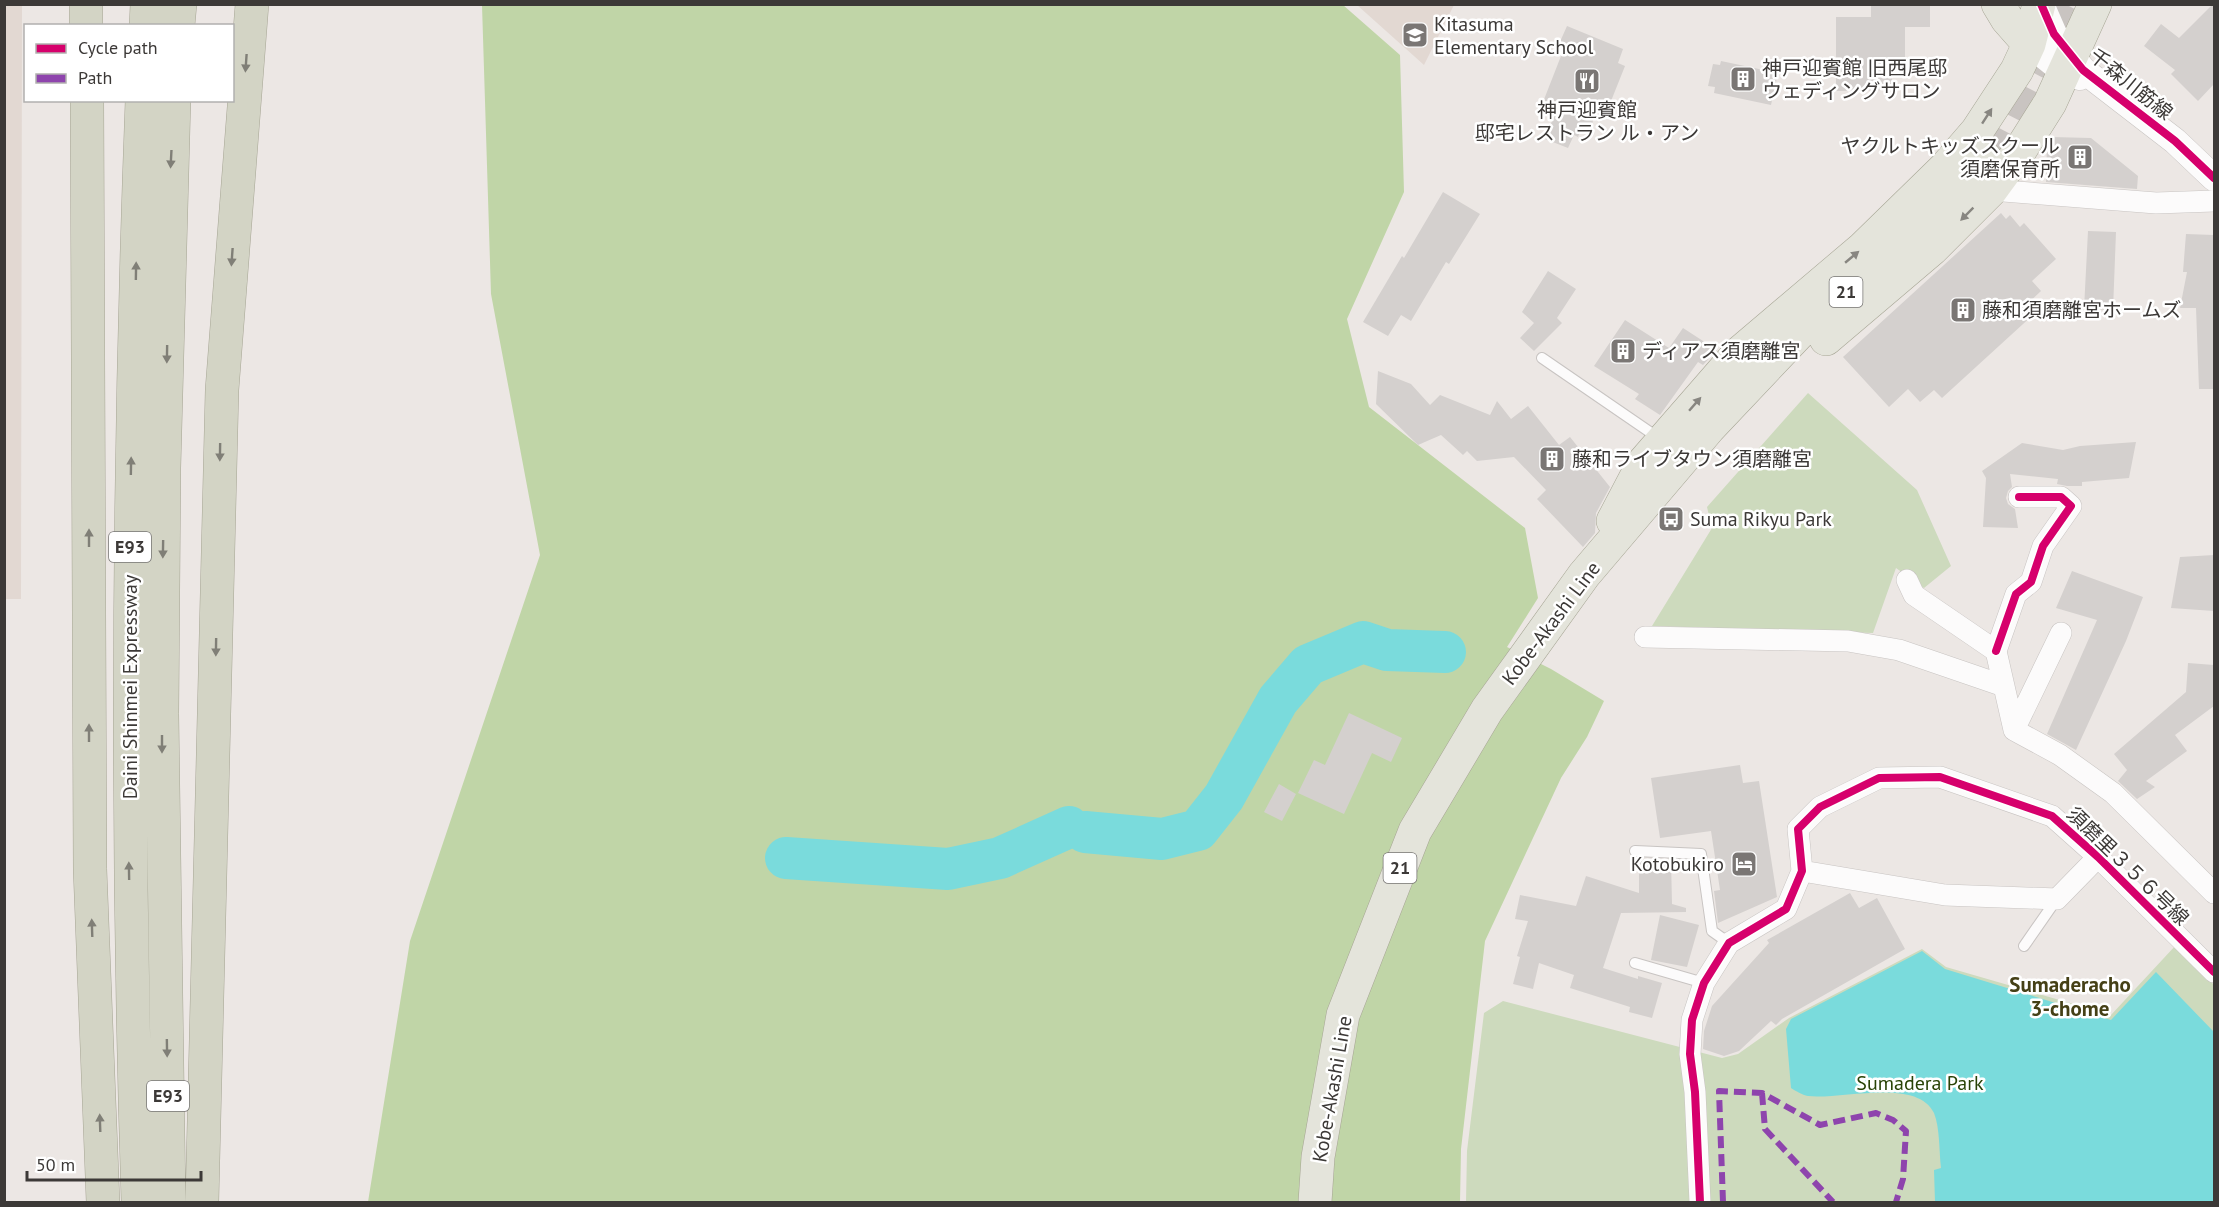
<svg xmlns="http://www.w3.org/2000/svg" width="2219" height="1207" font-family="'PT Sans','Noto Sans JP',sans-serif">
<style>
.built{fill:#e2d8d2}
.green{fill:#cddabd}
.forest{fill:#c0d5a7}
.water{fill:#7adbdc}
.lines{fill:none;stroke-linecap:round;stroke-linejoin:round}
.river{stroke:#7adbdc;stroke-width:42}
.building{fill:#d4d0ce}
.primary-tunnel{stroke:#c9c4c1;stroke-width:33;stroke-dasharray:33 16;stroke-linecap:butt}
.service-casing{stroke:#c8c4c2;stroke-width:12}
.minor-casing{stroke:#c8c4c2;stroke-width:22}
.tertiary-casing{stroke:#c8c4c2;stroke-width:27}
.primary-casing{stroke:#a6a594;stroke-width:34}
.motorway-casing{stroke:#a6a594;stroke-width:34}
.service{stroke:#fcfbfb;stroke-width:10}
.minor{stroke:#fcfbfb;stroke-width:21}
.tertiary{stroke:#fcfbfb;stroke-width:26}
.primary{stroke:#e4e4db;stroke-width:33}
.motorway{stroke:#d3d4c5;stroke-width:33}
.quiet{stroke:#8e44ad;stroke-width:6;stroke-dasharray:12 6;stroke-linecap:butt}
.cycleway-casing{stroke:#fff;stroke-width:11}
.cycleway{stroke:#d6006c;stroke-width:8}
.oneway{fill:#807f77}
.oneway2{fill:#888681}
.labels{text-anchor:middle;stroke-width:5;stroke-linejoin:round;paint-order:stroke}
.shield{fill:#fff;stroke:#767473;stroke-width:1.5}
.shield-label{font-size:18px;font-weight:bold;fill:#3c3937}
.poi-label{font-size:20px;fill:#3c3937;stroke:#fff;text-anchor:start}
.street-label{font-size:20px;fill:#3c3937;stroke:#fff}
.park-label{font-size:20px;fill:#284206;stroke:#fff}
.neighbourhood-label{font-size:21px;font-weight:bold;fill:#454016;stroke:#fff}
</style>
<rect width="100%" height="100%" fill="#ece7e4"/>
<path class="built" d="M22,4L21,599H5L4,5Z
M1357,5H1454L1424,65Z"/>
<path class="green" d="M1808,393L1917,490L1951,566L1924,588L1896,568L1873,633L1652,626L1712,528L1707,507Z
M2176,945L2214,985V1202H1466L1467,1151L1484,1013L1503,1001L1722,1058L1738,1054L1789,1018L1922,949L1946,967L2111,1015Z"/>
<path class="forest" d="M482,5H1343L1400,55L1404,192L1347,319L1369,407L1525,528L1538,598L1507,647L1551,669L1604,701L1587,737L1561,778L1485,941L1461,1149L1460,1202H368L410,941L540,555L491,294Z"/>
<path class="water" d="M1922,951L1945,969L2111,1020L2156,972L2214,1032V1202H1935L1934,1170L1941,1168C1939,1151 1940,1128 1934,1113C1917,1077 1840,1100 1808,1096C1802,1095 1796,1091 1791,1088L1786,1029L1791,1019Z"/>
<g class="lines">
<path class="river" d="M1085,832L1162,839L1198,830L1224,797L1278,700L1308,665L1363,642L1387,650L1445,652
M786,858L948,869L1000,858L1069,827"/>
</g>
<path class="building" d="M1871,4H1930V27H1905V68H1892V90L1836,91V17H1871Z
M2213,4H2214V84L2198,101L2171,74L2175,70L2144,46L2161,24L2179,38Z
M1567,26L1623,49L1618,63L1625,66L1603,121L1594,118L1589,132L1581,129L1578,137L1574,135L1568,148L1545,139L1557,108L1543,102L1561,56L1555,53Z
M1721,61L1778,73L1771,105L1714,93L1715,87L1708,86L1713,64L1720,65Z
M2051,137L2091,138L2138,176L2137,189L2046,182L2047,142Z
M1443,192L1480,214L1449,264L1446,262L1411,321L1401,315L1388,336L1363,322L1402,256L1404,258Z
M2001,213L2006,219L2010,215L2020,227L2024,223L2056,259L2032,281L2041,291L2026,305L2034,314L1942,398L1934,390L1920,402L1908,389L1889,407L1843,357Z
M2088,231L2116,232L2113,310L2084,309Z
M2186,234L2214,235V389H2199L2196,308H2180L2187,272H2183Z
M1548,271L1576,289L1557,318L1562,323L1534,351L1520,338L1534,323L1522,312Z
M1625,320L1669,348L1683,328L1717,350L1703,365L1698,362L1660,415L1635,399L1639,394L1594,366Z
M1378,371L1411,384L1430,405L1440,395L1490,415L1497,401L1511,419L1528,406L1559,445L1570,437L1610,487L1596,513L1595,533L1583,547L1537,499L1546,490L1514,457L1477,461L1467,451L1463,455L1441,435L1418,445L1376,404Z
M2136,442L2129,478L2082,482V486H2067L2057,484L2058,479L2010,474L2012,487L2008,491L2006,498L2008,504L2015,509L2018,528L1983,527L1986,478L1982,471L2022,443L2063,450L2080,446Z
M2214,555V611L2171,608L2180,557Z
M2072,571L2143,597L2126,641L2076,750L2047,734L2097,620L2056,608Z
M2188,663L2214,665V706L2175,735L2187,751L2146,781L2155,787L2137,799L2118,781L2127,770L2114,754L2186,692Z
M1349,713L1402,738L1391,762L1372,753L1344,814L1298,793L1314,760L1325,765Z
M1740,765L1743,783L1759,781L1777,897L1718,923L1714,891L1720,890L1711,831L1660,838L1651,778Z
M1279,784L1296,794L1282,821L1264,812Z
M1639,861H1671L1672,904L1686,908V912L1621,913L1603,968L1638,979V976L1662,983L1652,1018L1629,1012L1630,1007L1570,988L1574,975L1539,963L1533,989L1513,984L1520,957L1517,956L1528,921L1515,919L1520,895L1576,906L1586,876L1639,893Z
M1850,893L1859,908L1877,898L1905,949L1782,1019L1776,1025L1771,1021L1739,1051L1724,1056L1703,1049L1704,1031L1712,1006L1769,943L1767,940Z
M1660,915L1699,925L1687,967L1651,960Z"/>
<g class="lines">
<path class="primary-tunnel" d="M1985,158L2065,4"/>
<g class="service-casing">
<path id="service" d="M1542,358L1660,439
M1635,851L1701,854L1712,931L1729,943
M2024,946L2056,900
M1635,963L1704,983"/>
</g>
<g class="minor-casing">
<path id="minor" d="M1991,190L2156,203L2214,201
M1907,580L1914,595L1996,651L2014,730L2060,755L2113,793L2214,893
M1645,637L1848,641L1899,650L2004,686
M1996,651L2016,594L2031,582L2043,546L2071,506L2061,497H2019
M2014,730L2061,633
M1802,871L1945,895L2057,899L2098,857
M1700,1202L1695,1092L1690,1054L1692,1020L1704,983L1729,943L1786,909L1802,871L1798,829L1820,807L1879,778L1940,777L2052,816L2098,857L2214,972"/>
</g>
<g class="tertiary-casing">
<path id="tertiary" d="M2041,4L2054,34L2083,70L2175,141L2214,178
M2029,44L2064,72L2080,77"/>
</g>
<g class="primary-casing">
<path id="primary" d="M1998,4L2007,19L2029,44
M1826,339L1932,249L1991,190L2021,149L2050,103L2095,4
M1613,521L1644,462L1738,354L1863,248L1945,168L1977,131L2017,70L2029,44L2039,4
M1315,1202L1318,1157L1343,1015L1415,831L1487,710L1584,575L1709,428L1798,334L1906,238L1985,158"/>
</g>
<g class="motorway-casing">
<path id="motorway" d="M86,4V26
M146,26L147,4
M178,26L180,4
M87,100L90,869L103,1202
M138,1202C126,835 128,468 142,100
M169,1202L162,714L164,468L174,100
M202,1202L222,390L252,4"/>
</g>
<use href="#service" class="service"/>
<use href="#minor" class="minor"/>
<use href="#tertiary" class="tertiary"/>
<use href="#primary" class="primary"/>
<use href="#motorway" class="motorway"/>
<path class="quiet" d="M1762,1093L1765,1129L1833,1202
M1723,1202L1719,1091L1762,1093L1820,1125L1876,1113L1893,1120L1906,1131L1903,1179L1896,1202"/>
<g class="cycleway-casing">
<path id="cycleway" d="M2041,4L2054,34L2083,70L2175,141L2214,178
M1996,651L2016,594L2031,582L2043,546L2071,506L2061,497H2019
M1700,1202L1695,1092L1690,1054L1692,1020L1704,983L1729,943L1786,909L1802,871L1798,829L1820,807L1879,778L1940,777L2052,816L2098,857L2214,972"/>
</g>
<use href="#cycleway" class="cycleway"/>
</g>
<defs><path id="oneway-solid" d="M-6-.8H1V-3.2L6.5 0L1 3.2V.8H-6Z" transform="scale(1.5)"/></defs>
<g class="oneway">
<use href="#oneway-solid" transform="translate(246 63) rotate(94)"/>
<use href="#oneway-solid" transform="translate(171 159) rotate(93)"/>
<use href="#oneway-solid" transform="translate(232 257) rotate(94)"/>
<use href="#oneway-solid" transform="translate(136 271) rotate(-89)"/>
<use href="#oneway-solid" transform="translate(167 354) rotate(91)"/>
<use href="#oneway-solid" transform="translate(220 452) rotate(91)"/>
<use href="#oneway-solid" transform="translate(131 466) rotate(-89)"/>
<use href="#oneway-solid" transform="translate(89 538) rotate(-90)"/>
<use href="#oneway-solid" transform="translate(163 549) rotate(91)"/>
<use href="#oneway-solid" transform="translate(216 647) rotate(91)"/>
<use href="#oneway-solid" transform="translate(89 733) rotate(-90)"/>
<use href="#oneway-solid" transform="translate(162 744) rotate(90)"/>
<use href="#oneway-solid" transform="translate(129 871) rotate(-91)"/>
<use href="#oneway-solid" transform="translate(92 928) rotate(-92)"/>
<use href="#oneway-solid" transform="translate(167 1048) rotate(89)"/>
<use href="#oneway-solid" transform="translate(100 1123) rotate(-92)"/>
</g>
<g class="oneway2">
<use href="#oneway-solid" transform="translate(1987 116) rotate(-57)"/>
<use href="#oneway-solid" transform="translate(1967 214) rotate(135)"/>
<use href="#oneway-solid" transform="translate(1852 257) rotate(-40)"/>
<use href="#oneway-solid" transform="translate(1695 404) rotate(-49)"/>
</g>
<defs>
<g id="school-square" transform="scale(1.35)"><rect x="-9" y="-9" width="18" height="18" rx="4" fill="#7a7674" stroke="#fff"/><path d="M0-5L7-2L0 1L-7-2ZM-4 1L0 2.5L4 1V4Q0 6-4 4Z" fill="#fff"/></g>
<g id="building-square" transform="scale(1.35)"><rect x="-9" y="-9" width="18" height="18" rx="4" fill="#7a7674" stroke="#fff"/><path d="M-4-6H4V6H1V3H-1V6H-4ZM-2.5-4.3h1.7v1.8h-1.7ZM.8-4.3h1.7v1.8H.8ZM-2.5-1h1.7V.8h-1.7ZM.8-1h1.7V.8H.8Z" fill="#fff"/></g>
<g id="restaurant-square" transform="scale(1.35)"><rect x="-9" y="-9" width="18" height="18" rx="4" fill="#7a7674" stroke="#fff"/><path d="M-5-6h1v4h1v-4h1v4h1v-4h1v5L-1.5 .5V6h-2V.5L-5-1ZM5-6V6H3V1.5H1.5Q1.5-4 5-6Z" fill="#fff"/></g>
<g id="bus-square" transform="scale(1.35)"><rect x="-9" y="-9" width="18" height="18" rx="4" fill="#7a7674" stroke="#fff"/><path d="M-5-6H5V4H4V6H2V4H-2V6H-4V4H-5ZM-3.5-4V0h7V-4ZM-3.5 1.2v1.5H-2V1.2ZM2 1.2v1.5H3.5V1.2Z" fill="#fff"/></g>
<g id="hotel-square" transform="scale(1.35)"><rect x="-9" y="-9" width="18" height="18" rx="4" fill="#7a7674" stroke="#fff"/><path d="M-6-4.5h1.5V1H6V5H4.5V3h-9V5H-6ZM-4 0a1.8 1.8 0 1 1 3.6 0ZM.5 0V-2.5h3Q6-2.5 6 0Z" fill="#fff"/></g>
</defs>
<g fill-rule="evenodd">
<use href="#school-square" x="1415" y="35"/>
<use href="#building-square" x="1743" y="79"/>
<use href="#restaurant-square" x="1587" y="81"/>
<use href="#building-square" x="2080" y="157"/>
<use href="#building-square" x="1963" y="310"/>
<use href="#building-square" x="1623" y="351"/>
<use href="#building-square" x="1552" y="459"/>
<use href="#bus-square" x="1671" y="519"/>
<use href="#hotel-square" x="1744" y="864"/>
</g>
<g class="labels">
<g class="shield">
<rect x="1829.5" y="277" width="33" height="30" rx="4.5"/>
<rect x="109" y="532" width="42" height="30" rx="4.5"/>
<rect x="1383.5" y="853" width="33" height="30" rx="4.5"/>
<rect x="147" y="1081" width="42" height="30" rx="4.5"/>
</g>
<g class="shield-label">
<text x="1846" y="298">21</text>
<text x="130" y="553">E93</text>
<text x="1400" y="874">21</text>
<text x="168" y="1102">E93</text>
</g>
<g class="poi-label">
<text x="1434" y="31">Kitasuma<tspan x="1434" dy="23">Elementary School</tspan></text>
<text x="1762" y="75">神戸迎賓館 旧西尾邸<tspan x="1762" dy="23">ウェディングサロン</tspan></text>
<text x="1587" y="117" text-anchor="middle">神戸迎賓館<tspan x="1587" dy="23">邸宅レストラン ル・アン</tspan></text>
<text x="2060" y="153" text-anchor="end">ヤクルトキッズスクール<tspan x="2060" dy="23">須磨保育所</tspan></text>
<text x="1982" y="317">藤和須磨離宮ホームズ</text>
<text x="1642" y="358">ディアス須磨離宮</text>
<text x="1572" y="466">藤和ライブタウン須磨離宮</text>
<text x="1690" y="526">Suma Rikyu Park</text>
<text x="1724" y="871" text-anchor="end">Kotobukiro</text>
</g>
<g class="street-label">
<text transform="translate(2131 84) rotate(39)" y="7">千森川筋線</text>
<text transform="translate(1551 623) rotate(-53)" y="7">Kobe-Akashi Line</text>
<text transform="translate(130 687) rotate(-90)" y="7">Daini Shinmei Expressway</text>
<text transform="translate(2128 866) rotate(44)" y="7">須磨里３５６号線</text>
<text transform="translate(1332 1089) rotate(-80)" y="7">Kobe-Akashi Line</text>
</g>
<g class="park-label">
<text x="1920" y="1090">Sumadera Park</text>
</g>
<g class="neighbourhood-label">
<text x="2070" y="992">Sumaderacho<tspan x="2070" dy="24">3-chome</tspan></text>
</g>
</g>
<rect width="2219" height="1207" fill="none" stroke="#3c3937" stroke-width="12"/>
<rect x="24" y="24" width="210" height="78" fill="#ffffff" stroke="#b1b0af" stroke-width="1.5"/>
<rect x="36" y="44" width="30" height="9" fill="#d6006c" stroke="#b1b0af" stroke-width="1.5"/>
<text x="78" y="54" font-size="18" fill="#3c3937">Cycle path</text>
<rect x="36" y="74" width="30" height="9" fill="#8e44ad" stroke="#b1b0af" stroke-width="1.5"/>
<text x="78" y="84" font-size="18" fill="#3c3937">Path</text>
<path d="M27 1171v9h174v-9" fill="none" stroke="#3c3937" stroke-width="3"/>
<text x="36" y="1171" font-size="18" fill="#3c3937" stroke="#ffffff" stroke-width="4.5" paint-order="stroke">50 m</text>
</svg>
